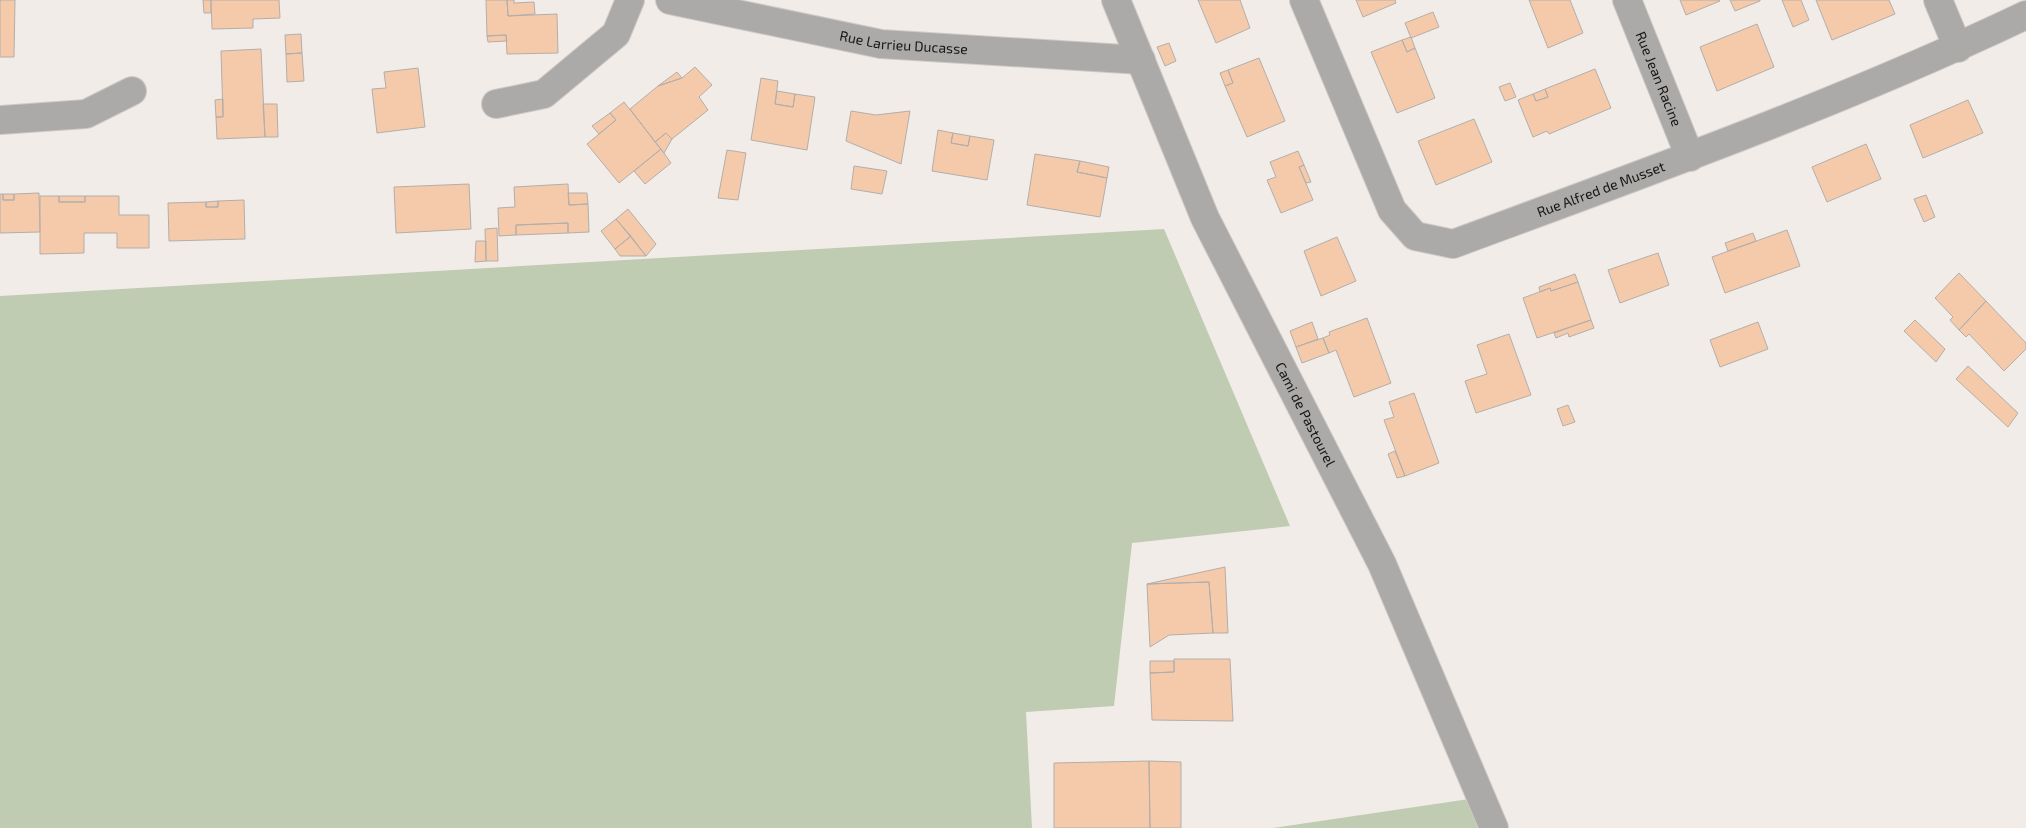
<svg xmlns="http://www.w3.org/2000/svg" width="2026" height="828" font-family="'Exo 2',sans-serif">
<style>
.green{fill:#bfccb1}
.building{fill:#f5caab;stroke:#b3aeaa}
.lines{fill:none;stroke-linecap:round;stroke-linejoin:round}
.street-casing{stroke:#cecac6;stroke-width:30}
.street{stroke:#acaaa8;stroke-width:28}
.labels{text-anchor:middle;stroke-width:4.5;stroke-linejoin:round;paint-order:stroke}
.street-label{font-size:14px;fill:#171514;stroke:#f1ece8}
</style>
<rect width="100%" height="100%" fill="#f1ece8"/>
<path class="green" d="M1164,229L1290,526L1132,543L1114,706L1026,712L1032,828H0V296Z
M1476,798L1486,828H1273Z"/>
<path class="building" d="M0,0H15L14,57H0Z
M203,0H211V13H204Z
M211,0H279L280,18L253,19V28L212,29Z
M486,0H507L508,16L557,14L558,53L507,54L506,35L487,36Z
M507,0H514V3L534,2L535,14L508,16Z
M1198,0H1240L1250,28L1216,43Z
M1356,0H1395L1396,3L1363,17Z
M1529,0H1570L1583,33L1548,48Z
M1680,0H1719L1720,1L1686,15Z
M1730,0H1760V1L1735,11Z
M1782,0H1801L1809,20L1793,27Z
M1816,0H1889L1895,14L1832,40Z
M1433,12L1439,27L1411,38L1405,23Z
M1757,24L1774,67L1717,91L1700,47Z
M301,34L302,53L286,54L285,35Z
M506,35L507,41L488,42L487,36Z
M1411,37L1415,48L1407,52L1402,40Z
M1402,40L1407,52L1415,48L1435,98L1397,113L1371,52Z
M1169,43L1176,61L1165,66L1157,47Z
M261,49L265,137L217,139L216,117H223L221,51Z
M302,53L304,81L287,82L286,54Z
M1259,58L1285,121L1247,137L1225,86L1233,83L1228,70Z
M695,67L712,85L699,97L708,110L672,139L666,133L655,142L630,109L658,86L682,78Z
M418,68L425,127L377,133L372,89L386,88L384,72Z
M1595,69L1611,108L1549,134L1547,131L1533,137L1518,100L1533,94L1536,101L1548,97L1545,89Z
M1228,70L1233,83L1225,86L1220,73Z
M677,72L682,78L658,86Z
M761,78L778,81L775,104L793,107L795,94L815,97L807,150L751,140Z
M1510,83L1516,97L1505,101L1499,87Z
M1545,89L1548,97L1536,101L1533,94Z
M777,91L795,94L793,107L775,104Z
M223,99V117H216L215,100Z
M1968,100L1983,133L1923,158L1910,125Z
M624,102L661,149L619,183L587,144L616,120L610,113Z
M263,104H277L278,137H265Z
M851,111L876,115L910,111L901,164L846,141Z
M610,113L616,120L599,134L592,126Z
M1474,119L1492,162L1436,185L1418,141Z
M938,130L953,133L951,143L968,146L970,136L994,140L987,180L932,171Z
M666,133L672,139L664,153L655,142Z
M953,133L970,136L968,146L951,143Z
M1866,144L1881,179L1827,202L1812,167Z
M661,149L671,163L645,184L634,171Z
M727,150L746,153L738,200L718,198Z
M1298,151L1304,165L1299,167L1313,200L1281,213L1267,180L1276,177L1270,162Z
M1035,154L1080,161L1077,172L1107,178L1100,217L1027,205Z
M1080,161L1109,167L1107,178L1077,172Z
M1304,165L1311,182L1306,183L1299,167Z
M854,166L887,171L882,194L851,189Z
M469,184L471,229L396,233L394,187Z
M568,184L569,205L588,204L589,232L568,233V223L516,225V235L499,236L498,208L515,207L514,187Z
M39,193L40,232L0,233V194H3V200H14V194Z
M568,193H587L588,204L569,205Z
M3,194H14V200H3Z
M1926,195L1935,217L1924,222L1914,199Z
M40,196H59V202H85V196H119V215H149V248H117V233H84V253L40,254Z
M59,196H85V202H59Z
M244,200L245,239L169,241L168,203L206,202V207H218V201Z
M218,201V207H206V202Z
M628,209L656,244L646,256L616,219Z
M616,219L631,236L615,249L601,231Z
M568,223V233L516,235V225Z
M497,228L498,261H486L485,229Z
M1787,230L1800,266L1725,293L1712,257Z
M1753,233L1756,241L1728,251L1725,243Z
M631,236L646,256H620L615,249Z
M1337,237L1356,281L1321,296L1304,251Z
M476,241H486V261L475,262Z
M1658,253L1669,285L1620,303L1608,270Z
M1959,273L1986,301L1959,330L1950,320L1953,317L1935,298Z
M1575,274L1578,282L1551,291L1550,288L1540,292L1539,287Z
M1578,282L1591,320L1537,338L1523,298L1550,288L1551,291Z
M1986,301L2026,343V349L2004,371L1969,334L1966,337L1959,330Z
M1367,318L1391,383L1354,397L1336,350L1329,353L1323,338L1330,335L1329,332Z
M1591,320L1594,328L1569,337L1568,333L1556,338L1554,333Z
M1915,320L1945,349L1936,362L1904,331Z
M1312,322L1318,339L1296,347L1290,331Z
M1758,322L1768,349L1720,367L1710,340Z
M1509,334L1531,395L1476,413L1465,381L1487,374L1477,345Z
M1323,338L1329,353L1302,363L1296,347Z
M1968,366L2018,413L2008,427L1956,379Z
M1414,393L1439,463L1405,476L1384,420L1394,417L1389,402Z
M1568,405L1575,422L1563,426L1557,409Z
M1395,451L1405,476L1397,478L1388,454Z
M1225,567L1228,633H1213L1209,582L1147,584Z
M1209,582L1213,633L1169,635L1150,647L1147,584Z
M1174,659H1230L1233,721L1152,720L1150,673L1174,672Z
M1150,661H1174V672L1150,673Z
M1149,761L1181,762V828H1150Z
M1149,761L1150,828H1054V763Z"/>
<g class="lines">
<g class="street-casing">
<g id="street">
<path id="s1" d="M670,0L881,44L1141,60"/>
<path id="s2" d="M1116,0L1205,218L1382,564L1494,828"/>
<path id="s3" d="M1304,0L1392,210L1415,236L1453,244C1645,173 1841,103 2026,15"/>
<path id="s4" d="M1627,0L1690,157"/>
<path d="M1938,0L1958,48"/>
<path d="M496,104L544,94L616,34L630,0"/>
<path d="M0,120L86,114L132,91"/>
</g>
</g>
<use href="#street" class="street"/>
</g>
<g class="labels">
<g class="street-label">
<text dy="5" stroke="none"><textPath href="#s1" startOffset="238">Rue Larrieu Ducasse</textPath></text>
<text dy="5" stroke="none"><textPath href="#s4" startOffset="85">Rue Jean Racine</textPath></text>
<text dy="5" stroke="none"><textPath href="#s3" startOffset="459">Rue Alfred de Musset</textPath></text>
<text dy="5" stroke="none"><textPath href="#s2" startOffset="456">Cami de Pastourel</textPath></text>
</g>
</g>
</svg>
